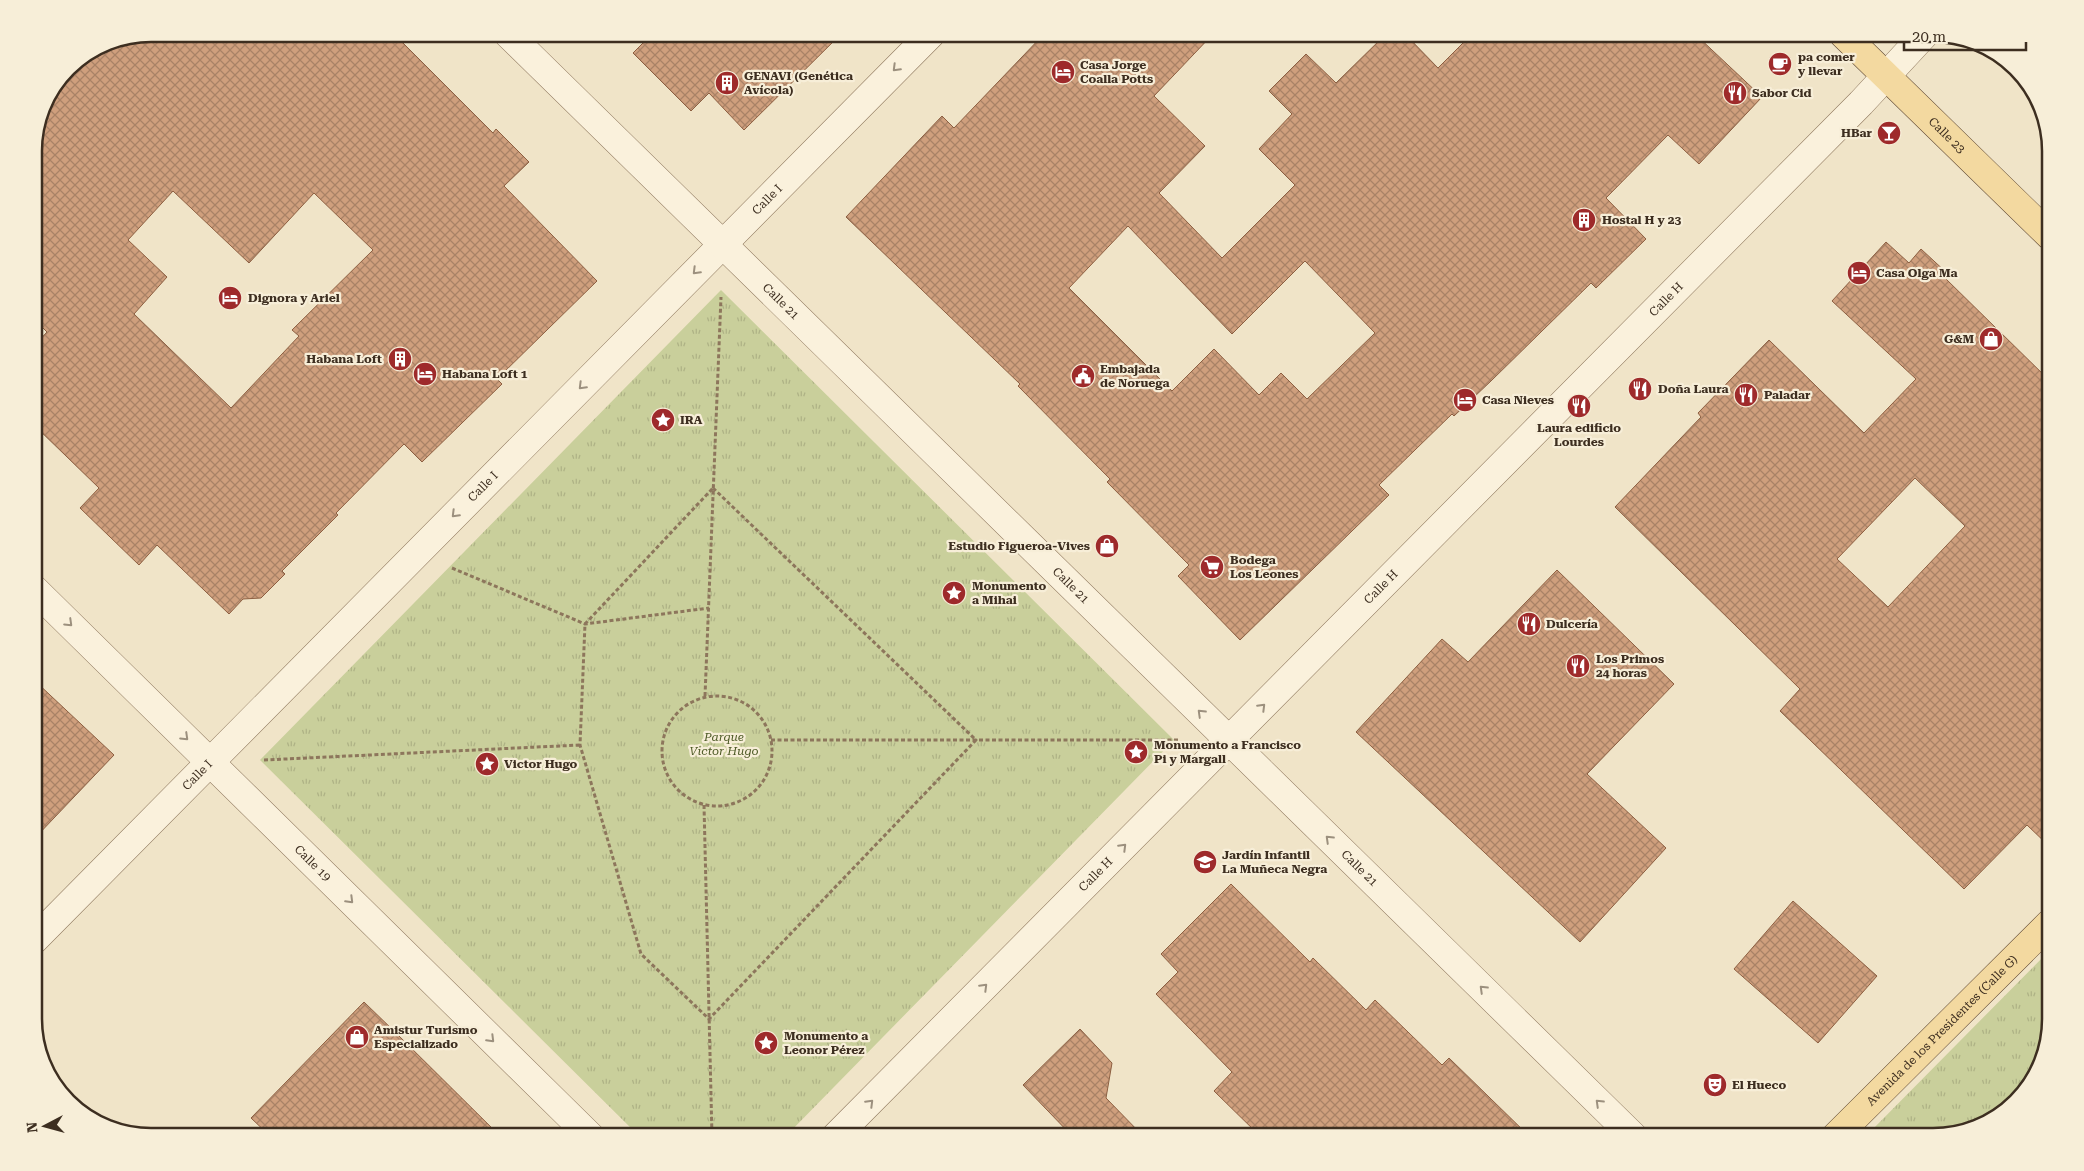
<svg xmlns="http://www.w3.org/2000/svg" width="2084" height="1171" font-family="'Roboto Serif',serif">
<style>
.park{fill:url(#park-tufts)}
.building{fill:url(#building-cross-hatch);stroke:#8d5f41;fill-rule:evenodd}
.lines{fill:none;stroke-linecap:round;stroke-linejoin:round}
.minor-casing{stroke:#8d765c;stroke-width:29}
.tertiary-casing{stroke:#8d765c;stroke-width:29}
.primary-casing{stroke:#5b4430;stroke-width:29}
.path{stroke:#8d765c;stroke-width:3;stroke-dasharray:4 2.5;stroke-linecap:butt}
.minor{stroke:#faf1dc;stroke-width:28}
.tertiary{stroke:#faf1dc;stroke-width:28}
.primary{stroke:#f3d9a0;stroke-width:28}
.oneway{stroke:#9c907e}
.labels{text-anchor:middle;stroke-width:4.5;stroke-linejoin:round;paint-order:stroke}
.poi-label{font-size:12px;font-weight:bold;fill:#3d2e20;stroke:#f7eed8;text-anchor:start}
.street-label{font-size:12px;fill:#3d2e20;stroke:#f7eed8}
.park-label{font-size:12px;font-style:italic;fill:#4d5a26;stroke:#f7eed8}
.rim{fill:none;stroke:#3d2e20;stroke-width:2.5}
</style>
<defs>
<pattern id="park-tufts" width="24" height="20" patternUnits="userSpaceOnUse" patternTransform="scale(1.25)"><rect width="24" height="20" fill="#c9cf9b"/><path d="M3 7l-1-3M5 7V3M7 7l1-3M15 17l-1-3M17 17v-4M19 17l1-3" fill="none" stroke="#aeb285"/></pattern>
<pattern id="building-cross-hatch" width="8" height="8" patternUnits="userSpaceOnUse" patternTransform="scale(1.25)"><rect width="8" height="8" fill="#cf9f7d"/><path d="M0 0l8 8M0 8l8-8" fill="none" stroke="#a98266"/></pattern>
</defs>
<rect width="100%" height="100%" fill="#f0e4c8"/>
<path class="park" d="M721,290L1174,740L785,1137H640L260,760Z
M2050,950V1020L2035,1078L1992,1121L1933,1137H1865Z"/>
<path class="building" d="M151,34H394L493,133L496,129L529,162L504,186L597,281L497,379L502,384L422,462L404,444L336,513L338,515L282,571L285,574L261,598L243,599L229,614L157,545L139,565L80,508L99,488L34,425V346L47,332L34,319V144L43,106L68,68L106,43ZM173,191L249,263L314,193L373,250L292,330L299,336L231,408L134,314L167,277L128,240Z
M652,34H841L744,130L709,93L691,111L633,53Z
M1044,34H1213L1154,96L1205,146L1159,193L1222,258L1295,185L1259,149L1292,114L1269,91L1306,54L1336,83L1386,34H1405L1438,68L1472,34H1695L1762,97L1699,164L1668,135L1606,198L1646,239L1596,288L1591,283L1491,381L1454,416L1452,414L1379,485L1389,495L1240,640L1178,576L1189,565L1107,482L1110,479L1018,386L1020,384L846,217L942,116L954,128ZM1128,226L1232,334L1305,261L1375,333L1307,399L1281,373L1259,395L1214,349L1172,391L1069,288Z
M1886,242L1909,263L1921,249L1948,274L1945,278L2050,381V847L2027,825L1964,889L1780,711L1800,689L1615,507L1701,417L1698,413L1769,340L1864,433L1916,379L1832,301ZM1915,478L1965,526L1888,607L1837,559Z
M1557,570L1674,684L1587,774L1666,848L1580,942L1356,732L1442,639L1468,662Z
M34,680L114,755L34,839Z
M1231,884L1310,962L1313,958L1366,1010L1375,1000L1442,1065L1449,1058L1530,1137H1261L1214,1091L1232,1072L1156,994L1178,972L1161,954Z
M1793,901L1877,976L1818,1043L1734,969Z
M364,1002L395,1032L501,1137H271L251,1118Z
M1080,1029L1112,1063L1106,1098L1144,1137H1073L1023,1085Z"/>
<g class="lines">
<g class="minor-casing">
<g id="minor">
<path id="s1" d="M34,589L591,1137"/>
<path id="s2" d="M34,940L931,34"/>
<path id="s3" d="M835,1137L1861,103L1925,34"/>
</g>
</g>
<g class="tertiary-casing">
<g id="tertiary">
<path id="s4" d="M508,34L1634,1137"/>
</g>
</g>
<g class="primary-casing">
<g id="primary">
<path id="s5" d="M1843,34L2050,236"/>
<path id="s6" d="M1835,1137L2050,923"/>
</g>
</g>
<path class="path" d="M713,488L976,740L709,1019L641,954L580,745L585,624Z
M452,568L585,624L709,608
M662 751a55 55 0 1 1 110 0a55 55 0 1 1-110 0Z
M705,696L721,297
M771,740H1178
M264,760L580,745
M704,805L712,1137"/>
<use href="#minor" class="minor"/>
<use href="#tertiary" class="tertiary"/>
<use href="#primary" class="primary"/>
</g>
<defs><path id="oneway-chevron" d="M-2-3.5L2.5 0L-2 3.5" fill="none" stroke-width="1.6" stroke-linecap="round" stroke-linejoin="round" transform="scale(1.25)"/></defs>
<g class="oneway">
<use href="#oneway-chevron" transform="translate(896 68) rotate(135)"/>
<use href="#oneway-chevron" transform="translate(696 271) rotate(135)"/>
<use href="#oneway-chevron" transform="translate(582 386) rotate(135)"/>
<use href="#oneway-chevron" transform="translate(455 514) rotate(135)"/>
<use href="#oneway-chevron" transform="translate(69 623) rotate(44)"/>
<use href="#oneway-chevron" transform="translate(1262 707) rotate(-45)"/>
<use href="#oneway-chevron" transform="translate(1201 713) rotate(-136)"/>
<use href="#oneway-chevron" transform="translate(185 737) rotate(44)"/>
<use href="#oneway-chevron" transform="translate(1329 839) rotate(-136)"/>
<use href="#oneway-chevron" transform="translate(1123 847) rotate(-45)"/>
<use href="#oneway-chevron" transform="translate(350 900) rotate(45)"/>
<use href="#oneway-chevron" transform="translate(984 987) rotate(-45)"/>
<use href="#oneway-chevron" transform="translate(1483 989) rotate(-136)"/>
<use href="#oneway-chevron" transform="translate(491 1039) rotate(45)"/>
<use href="#oneway-chevron" transform="translate(870 1103) rotate(-45)"/>
<use href="#oneway-chevron" transform="translate(1599 1103) rotate(-136)"/>
</g>
<defs>
<g id="cafe-disc" transform="scale(1.25)"><circle r="9.5" fill="#9e2a2b" stroke="#f7eed8"/><path d="M-5.5-4.5H6V0H3Q3 3.5 0 3.5H-2.5Q-5.5 3.5-5.5 0ZM3-3.2v2h1.7v-2ZM-6 4.5H4V6H-6Z" fill="#fff"/></g>
<g id="hotel-disc" transform="scale(1.25)"><circle r="9.5" fill="#9e2a2b" stroke="#f7eed8"/><path d="M-6-4.5h1.5V1H6V5H4.5V3h-9V5H-6ZM-4 0a1.8 1.8 0 1 1 3.6 0ZM.5 0V-2.5h3Q6-2.5 6 0Z" fill="#fff"/></g>
<g id="building-disc" transform="scale(1.25)"><circle r="9.5" fill="#9e2a2b" stroke="#f7eed8"/><path d="M-4-6H4V6H1V3H-1V6H-4ZM-2.5-4.3h1.7v1.8h-1.7ZM.8-4.3h1.7v1.8H.8ZM-2.5-1h1.7V.8h-1.7ZM.8-1h1.7V.8H.8Z" fill="#fff"/></g>
<g id="restaurant-disc" transform="scale(1.25)"><circle r="9.5" fill="#9e2a2b" stroke="#f7eed8"/><path d="M-5-6h1v4h1v-4h1v4h1v-4h1v5L-1.5 .5V6h-2V.5L-5-1ZM5-6V6H3V1.5H1.5Q1.5-4 5-6Z" fill="#fff"/></g>
<g id="bar-disc" transform="scale(1.25)"><circle r="9.5" fill="#9e2a2b" stroke="#f7eed8"/><path d="M-6-5H6L.8 .8V4.5H3.5V6h-7V4.5H-.8V.8Z" fill="#fff"/></g>
<g id="shop-disc" transform="scale(1.25)"><circle r="9.5" fill="#9e2a2b" stroke="#f7eed8"/><path d="M-5-2.5h2.3a2.7 3.5 0 0 1 5.4 0H5L5.5 6h-11ZM-1.5-2.5h3a1.5 2.3 0 0 0-3 0Z" fill="#fff"/></g>
<g id="civic-disc" transform="scale(1.25)"><circle r="9.5" fill="#9e2a2b" stroke="#f7eed8"/><path d="M-.6-6.5H3V-4.5H.6V-3L4-1V1h2V6H-6V1h2V-1L-.6-3ZM-1.2 2.5V6h2.4V2.5Z" fill="#fff"/></g>
<g id="sight-disc" transform="scale(1.25)"><circle r="9.5" fill="#9e2a2b" stroke="#f7eed8"/><path d="M0-6L1.8-2.2L6-1.7L2.9 1.2L3.7 5.4L0 3.3L-3.7 5.4L-2.9 1.2L-6-1.7L-1.8-2.2Z" fill="#fff"/></g>
<g id="supermarket-disc" transform="scale(1.25)"><circle r="9.5" fill="#9e2a2b" stroke="#f7eed8"/><path d="M-6-5.5h2.5l.6 2H6L4.5 2H-2.5L-4.4-4H-6ZM-1.5 3.2a1.3 1.3 0 1 0 .1 0ZM3 3.2a1.3 1.3 0 1 0 .1 0Z" fill="#fff"/></g>
<g id="school-disc" transform="scale(1.25)"><circle r="9.5" fill="#9e2a2b" stroke="#f7eed8"/><path d="M0-5L7-2L0 1L-7-2ZM-4 1L0 2.5L4 1V4Q0 6-4 4Z" fill="#fff"/></g>
<g id="theatre-disc" transform="scale(1.25)"><circle r="9.5" fill="#9e2a2b" stroke="#f7eed8"/><path d="M-5-5.5Q0-4 5-5.5V0Q5 5 0 6Q-5 5-5 0ZM-3.3-2.5H-1v1.5H-3.3ZM1-2.5H3.3v1.5H1ZM-2.8 1Q0 5.5 2.8 1Z" fill="#fff"/></g>
</defs>
<g fill-rule="evenodd">
<use href="#cafe-disc" x="1780" y="64"/>
<use href="#hotel-disc" x="1063" y="72"/>
<use href="#building-disc" x="727" y="83"/>
<use href="#restaurant-disc" x="1735" y="93"/>
<use href="#bar-disc" x="1889" y="133"/>
<use href="#building-disc" x="1584" y="220"/>
<use href="#hotel-disc" x="1859" y="273"/>
<use href="#hotel-disc" x="230" y="298"/>
<use href="#shop-disc" x="1991" y="339"/>
<use href="#building-disc" x="400" y="359"/>
<use href="#hotel-disc" x="425" y="374"/>
<use href="#civic-disc" x="1083" y="376"/>
<use href="#restaurant-disc" x="1640" y="389"/>
<use href="#restaurant-disc" x="1746" y="395"/>
<use href="#hotel-disc" x="1465" y="400"/>
<use href="#restaurant-disc" x="1579" y="406"/>
<use href="#sight-disc" x="663" y="420"/>
<use href="#shop-disc" x="1107" y="546"/>
<use href="#supermarket-disc" x="1212" y="567"/>
<use href="#sight-disc" x="954" y="593"/>
<use href="#restaurant-disc" x="1529" y="624"/>
<use href="#restaurant-disc" x="1578" y="666"/>
<use href="#sight-disc" x="1136" y="752"/>
<use href="#sight-disc" x="487" y="764"/>
<use href="#school-disc" x="1205" y="862"/>
<use href="#shop-disc" x="357" y="1037"/>
<use href="#sight-disc" x="766" y="1043"/>
<use href="#theatre-disc" x="1715" y="1085"/>
</g>
<g class="labels">
<g class="poi-label">
<text x="1798" y="61">pa comer<tspan x="1798" dy="14">y llevar</tspan></text>
<text x="1080" y="69">Casa Jorge<tspan x="1080" dy="14">Coalla Potts</tspan></text>
<text x="744" y="80">GENAVI (Genética<tspan x="744" dy="14">Avícola)</tspan></text>
<text x="1752" y="97">Sabor Cid</text>
<text x="1872" y="137" text-anchor="end">HBar</text>
<text x="1602" y="224">Hostal H y 23</text>
<text x="1876" y="277">Casa Olga Ma</text>
<text x="248" y="302">Dignora y Ariel</text>
<text x="1974" y="343" text-anchor="end">G&amp;M</text>
<text x="382" y="363" text-anchor="end">Habana Loft</text>
<text x="1100" y="373">Embajada<tspan x="1100" dy="14">de Noruega</tspan></text>
<text x="442" y="378">Habana Loft 1</text>
<text x="1658" y="393">Doña Laura</text>
<text x="1764" y="399">Paladar</text>
<text x="1482" y="404">Casa Nieves</text>
<text x="680" y="424">IRA</text>
<text x="1579" y="432" text-anchor="middle">Laura edificio<tspan x="1579" dy="14">Lourdes</tspan></text>
<text x="1090" y="550" text-anchor="end">Estudio Figueroa-Vives</text>
<text x="1230" y="564">Bodega<tspan x="1230" dy="14">Los Leones</tspan></text>
<text x="972" y="590">Monumento<tspan x="972" dy="14">a Mihai</tspan></text>
<text x="1546" y="628">Dulcería</text>
<text x="1596" y="663">Los Primos<tspan x="1596" dy="14">24 horas</tspan></text>
<text x="1154" y="749">Monumento a Francisco<tspan x="1154" dy="14">Pi y Margall</tspan></text>
<text x="504" y="768">Victor Hugo</text>
<text x="1222" y="859">Jardín Infantil<tspan x="1222" dy="14">La Muñeca Negra</tspan></text>
<text x="374" y="1034">Amistur Turismo<tspan x="374" dy="14">Especializado</tspan></text>
<text x="784" y="1040">Monumento a<tspan x="784" dy="14">Leonor Pérez</tspan></text>
<text x="1732" y="1089">El Hueco</text>
</g>
<g class="street-label">
<text dy="4" stroke="none"><textPath href="#s5" startOffset="145">Calle 23</textPath></text>
<text dy="4" stroke="none"><textPath href="#s2" startOffset="1042">Calle I</textPath></text>
<text dy="4" stroke="none"><textPath href="#s3" startOffset="1180">Calle H</textPath></text>
<text dy="4" stroke="none"><textPath href="#s4" startOffset="382">Calle 21</textPath></text>
<text dy="4" stroke="none"><textPath href="#s2" startOffset="638">Calle I</textPath></text>
<text dy="4" stroke="none"><textPath href="#s4" startOffset="788">Calle 21</textPath></text>
<text dy="4" stroke="none"><textPath href="#s3" startOffset="775">Calle H</textPath></text>
<text dy="4" stroke="none"><textPath href="#s2" startOffset="232">Calle I</textPath></text>
<text dy="4" stroke="none"><textPath href="#s1" startOffset="391">Calle 19</textPath></text>
<text dy="4" stroke="none"><textPath href="#s4" startOffset="1192">Calle 21</textPath></text>
<text dy="4" stroke="none"><textPath href="#s3" startOffset="370">Calle H</textPath></text>
<text dy="4" stroke="none"><textPath href="#s6" startOffset="151">Avenida de los Presidentes (Calle G)</textPath></text>
</g>
<g class="park-label">
<text x="724" y="741">Parque<tspan x="724" dy="14">Victor Hugo</tspan></text>
</g>
</g>
<path d="M0 0H2084V1171H0ZM151 42H1933A109 109 0 0 1 2042 151V1019A109 109 0 0 1 1933 1128H151A109 109 0 0 1 42 1019V151A109 109 0 0 1 151 42Z" fill="#f7eed8" fill-rule="evenodd"/>
<path class="rim" d="M151 42H1933A109 109 0 0 1 2042 151V1019A109 109 0 0 1 1933 1128H151A109 109 0 0 1 42 1019V151A109 109 0 0 1 151 42Z"/>
<g transform="translate(45 1126) rotate(264)" stroke="#f7eed8" stroke-width="4" paint-order="stroke">
<path d="M0-4L9 19L0 12L-9 19Z" fill="#3d2e20"/>
<text y="-8" font-size="14" font-weight="bold" text-anchor="middle" fill="#3d2e20">N</text>
</g>
<path d="M1904 42v8h122v-8" fill="none" stroke="#3d2e20" stroke-width="2.5"/>
<text x="1912" y="42" font-size="15" fill="#3d2e20" stroke="#f7eed8" stroke-width="4" paint-order="stroke">20 m</text>
</svg>
